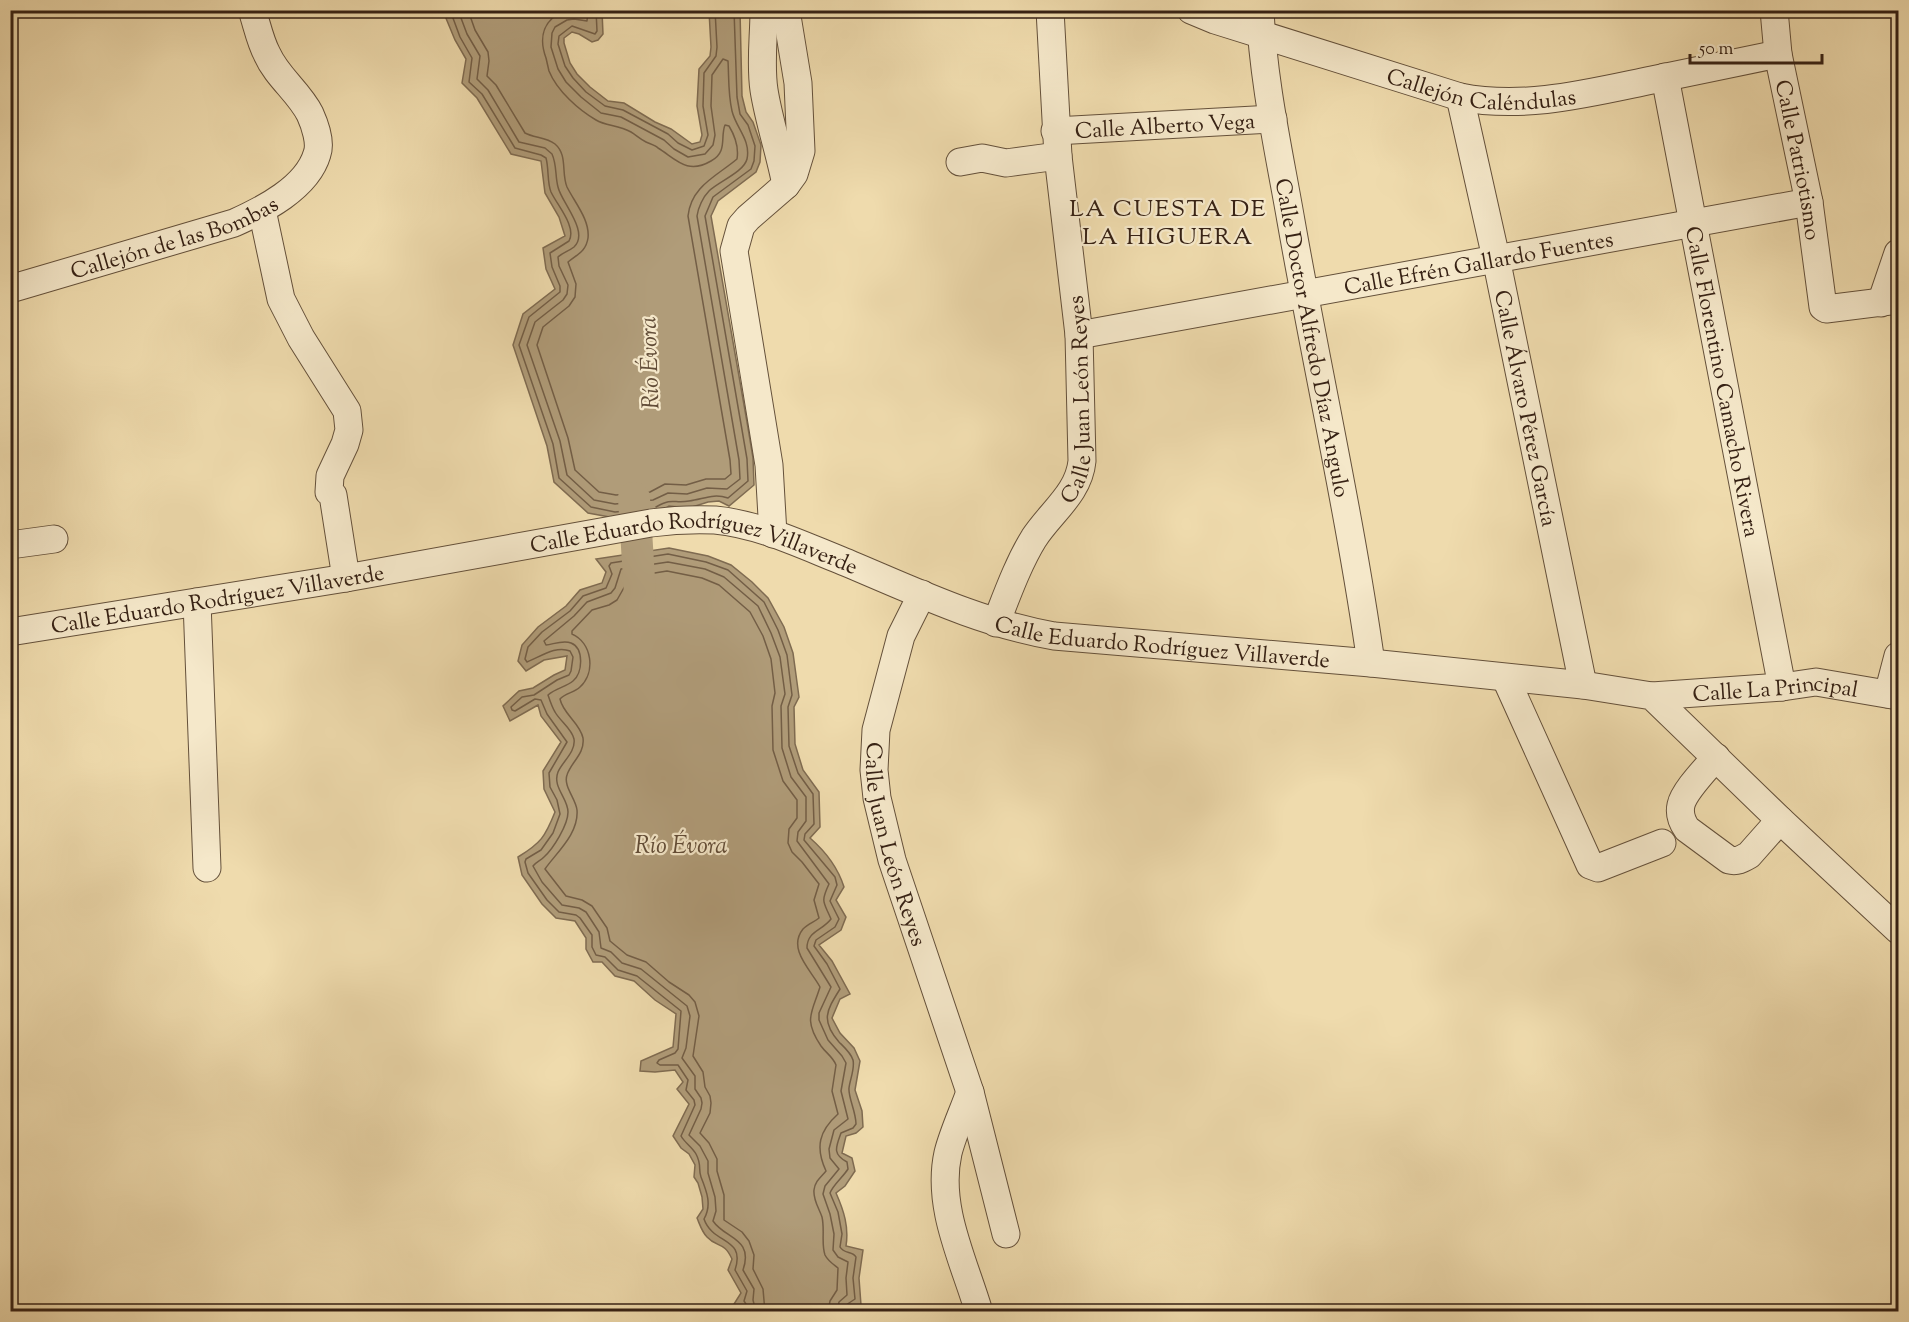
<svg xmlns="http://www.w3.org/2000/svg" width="1909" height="1322" font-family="'Sorts Mill Goudy',serif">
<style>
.water{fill:#b09c79;stroke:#7f6b51;stroke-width:1.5}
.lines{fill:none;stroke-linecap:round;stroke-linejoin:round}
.shore{stroke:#735e46;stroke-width:1.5}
.river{stroke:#b09c79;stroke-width:32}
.minor-casing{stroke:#64503a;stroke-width:29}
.minor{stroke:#f5e8ca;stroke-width:27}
.labels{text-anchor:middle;stroke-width:4.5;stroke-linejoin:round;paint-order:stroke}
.street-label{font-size:22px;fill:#362114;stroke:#f5e8ca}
.neighbourhood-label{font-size:24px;letter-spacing:1.5px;fill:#362114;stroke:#f5e8ca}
.water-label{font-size:24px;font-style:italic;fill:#614c37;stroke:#f5e8ca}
</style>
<rect width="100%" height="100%" fill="#efdbad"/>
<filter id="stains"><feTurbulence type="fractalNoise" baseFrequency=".00333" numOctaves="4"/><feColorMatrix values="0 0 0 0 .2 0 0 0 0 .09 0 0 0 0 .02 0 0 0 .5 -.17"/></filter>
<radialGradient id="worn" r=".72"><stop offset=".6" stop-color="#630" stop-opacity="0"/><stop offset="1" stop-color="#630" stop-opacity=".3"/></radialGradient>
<path class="water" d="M443,11H602L603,34L598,40L592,42L579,34L572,32L564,38V43L570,63L577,74L590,87L608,101L624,103L655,122L671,129L692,144L700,142L702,135L697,106L699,69L710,56L711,47L709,11H740L742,96L746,112L753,122L761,145L760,162L756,172L718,201L711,216L747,422L753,458L754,485L729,506L719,501L708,502L689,508L669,506L658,513L615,518L588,513L554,482L547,446L513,345L523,314L555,289L546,269L543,248L565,236L559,217L545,193L541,161L511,154L477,98L462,83L466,59L455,40Z
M669,548L708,556L731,565L752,582L768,598L784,627L793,653L799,697L794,707L795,744L803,770L819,792L820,827L810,838C825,851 838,868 844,887L836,900L846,917L841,930L819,945L832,961L850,994L840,999L832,1018L840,1033L854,1048L860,1061L855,1090L862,1111L863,1127L856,1133L846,1136L842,1153L852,1158L855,1171L845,1186L836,1193C844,1211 849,1227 846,1246L863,1250L859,1278L861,1305L851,1309V1311H745L734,1304L741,1293L728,1270L732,1259C724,1241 717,1248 707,1237C702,1232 700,1225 697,1218L703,1209L702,1197L698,1183L694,1177L695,1165L689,1154L681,1148L673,1136L689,1104L677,1089L683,1082L675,1070L655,1072L640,1071L641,1061L673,1047L676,1014L655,1000L634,981L615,976L602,962H593L586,949V938L575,921L556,918L542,904L522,875L518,857C541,843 545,837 555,812L544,789L543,771L561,742L541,716L538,705L510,721L503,706L519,691L533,688L554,675L565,670L567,656L544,660L526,671L518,661L522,645L538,627L566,606L580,590L602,583L606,572L596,559Z"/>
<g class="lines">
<path class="shore" d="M450,10L460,37L472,58L469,82L482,94L515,148L541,155L546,158C549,169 547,182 551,192C557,205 577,227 569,241L550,253L552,267L560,286V292L529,317L519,345L553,444L559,478L591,507L615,512L647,509
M458,10L467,34L480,56L477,79L488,90L519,142L545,148L552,154C557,165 555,176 558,187C561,202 590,232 574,247C569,251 562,253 558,257L559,266L568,285L567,294L563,300L535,322L527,345L560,441L567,475L594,500L615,504L653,500L668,493L687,494L707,488L727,489L740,479L739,460L697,216C698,208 703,197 709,191C718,182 744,172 747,159C751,140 736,128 732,111C728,94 729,78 728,61L723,59L712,75L711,106L715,135L713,145L705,154L688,157L674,149L664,140L621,117L601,113L581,97L566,82L558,69L551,47L552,33L555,27L567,20L574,19L587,21L588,10
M468,10L475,30L488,52L489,61L487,76L496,85L525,133C534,138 546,137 555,144C568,155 561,173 567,187C575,203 590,220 588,238C586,252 576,255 568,262L576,284L575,297L569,306L543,327L537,345L568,438L575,470L599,492L616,495L650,492L665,484L686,485L706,479H725L731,474L730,460L688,216C691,186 717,176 737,159C739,147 735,136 729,126L725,125C720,137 728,152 711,161C687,175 676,159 658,148C655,145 650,144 646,142C640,139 636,135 631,132C618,125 606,126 596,120C579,110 557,91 549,71C548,67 547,62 546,58C538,36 544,19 566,10
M596,10L597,31L595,34L572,26L559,36L558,44L565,66L573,78L586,92L605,106L623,110L668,134L678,143L692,150L704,146L708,135L703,106L704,73L716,56L717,47L715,10
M656,507C674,497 673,504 689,501C704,499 713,493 728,498L748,481L747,459L741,424L705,216L713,197L751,169L754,161L755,146L748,125L740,114L737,97L734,10
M748,1312V1307L744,1301L747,1291L735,1270C746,1237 713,1245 704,1219C712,1205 707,1192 701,1177C698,1169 702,1165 696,1154C692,1147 685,1143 681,1136L695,1105L694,1100L686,1090L688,1080L678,1065H660L657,1063L659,1060L675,1053L678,1049L681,1011L637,976L618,970L605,957L596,955L592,947V935L580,918L576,915L559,912L547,900L528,873L525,862L526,859L541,850L553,833L560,814L557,800L550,787L549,773L567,742L547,714L541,700L535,699L515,711L512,710L511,707L522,697L534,695L557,680L569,675L571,671L573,657L570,651C556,645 540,657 527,662L525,659L528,647L542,632L570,611L583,596L606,588L612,574L609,566L611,563L668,554L706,562L728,570L764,602L778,630L787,655L792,695L788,707L789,746L798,773L813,794L814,824L805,834L804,840L835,877L837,885L830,901L839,919L835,927L816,940L814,946L827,964L840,989C827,1010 820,1020 839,1042C844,1047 851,1053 853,1060C855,1069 850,1079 849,1088C848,1097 856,1112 856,1124L853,1128L841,1133C836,1147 832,1154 847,1162L848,1169C843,1177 833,1185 830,1193L838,1212L842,1234L840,1247C844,1254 853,1251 856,1257L853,1278L855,1299L846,1305L845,1312
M756,1312L753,1300L754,1289L743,1270C754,1238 725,1239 713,1221L716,1211L715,1197L708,1173V1161L700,1146L689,1135L701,1109L702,1103L701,1098L695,1089V1076L682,1058L686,1048L690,1016L687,1006L641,969L622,963L611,952L601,948L599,932L586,912L579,908L562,905L542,882L533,866C536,862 540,861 544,857C553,849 568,825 568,812C568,798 552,787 558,772C562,762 576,752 574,739C572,729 560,721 555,712C552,707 550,701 548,695C556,688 566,687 573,681C583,673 584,648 571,643C563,640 554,644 546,645L544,641L574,616L587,602L611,593L615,588L621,569L668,562L705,569L724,577L758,606L771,633L780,657L785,694L781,706L782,748L791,777L806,797V821L798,832L797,841L829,884C820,903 824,902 831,919C822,931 807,931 807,948L831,987L819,1013V1020L828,1040L842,1056L846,1063L841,1091L848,1119L834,1130L829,1149L830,1158L839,1169L825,1186L823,1194L830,1214L834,1234L833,1250L838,1257L848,1262L846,1278L847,1295L839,1302L837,1312
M765,1312L763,1289L753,1269L754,1255L749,1241L742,1232L724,1220V1195L717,1171V1159L709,1143L700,1133L710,1113L711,1103L710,1096L705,1087L703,1072L693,1056L699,1016L695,1002L689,995L669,982L646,962L627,955L610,941L607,928L592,906L582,900L566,896L545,869C556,853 579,834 577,810C576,799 563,786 567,775C571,762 585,754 583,738C580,723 563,714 560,699C565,693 574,693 580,687C596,672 592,643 572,634V631L592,610L609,605L617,600L630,577L667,571L702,578L719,585L750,612L763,636L771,659L775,693L772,706L773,750L783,781L797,800V818L789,829L788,843L792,852L802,862L819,884L814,900L819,918C814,922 808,924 803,929C787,949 811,970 820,987C812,1013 803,1019 821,1046C826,1053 833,1057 836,1065L832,1091L838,1114C819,1131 815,1147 826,1171C821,1177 815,1181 814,1190C813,1200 819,1208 822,1217C825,1230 821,1244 825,1255C828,1261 833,1264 838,1268L837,1290L830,1301L828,1312"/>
<path class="river" d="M634,498L640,595"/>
<g class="minor-casing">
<g id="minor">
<path d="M764,10C764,36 760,64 764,90C769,122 780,153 786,185"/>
<path id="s1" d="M1191,10L1215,20L1460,97C1524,110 1589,93 1652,80C1694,71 1736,63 1778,54"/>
<path id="s2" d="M1260,10C1263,81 1279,152 1291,221C1317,369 1350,515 1371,663"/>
<path id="s3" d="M1774,10L1778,54L1809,202L1823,307L1826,309L1898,300"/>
<path id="s4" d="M1665,77L1782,687"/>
<path id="s5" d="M1460,97L1496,258L1583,685"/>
<path id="s6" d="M1055,131L1273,119"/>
<path d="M960,162L982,158L1006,163L1058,156"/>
<path d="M262,210L281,299L301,338L347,411L349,430L345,444L330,476L329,492L333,495L346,578"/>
<path id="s7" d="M10,289L234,223C263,210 307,188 317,154C321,143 315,125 310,114C299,92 277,77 267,54C260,41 257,25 252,10"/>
<path d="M1881,303L1898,253"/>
<path id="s8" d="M1079,335L1809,202"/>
<path d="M773,534L769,465L734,251L741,226L748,218L786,185L794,174L801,151L798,83L786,10"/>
<path d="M10,545L54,539"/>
<path id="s9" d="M922,594L901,636L876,730L874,770L877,798L892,860L970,1092L1006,1234"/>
<path d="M197,602L207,868"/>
<path id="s10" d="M996,623C1007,595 1018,564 1034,538C1051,512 1079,493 1082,461L1079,335L1058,156L1050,10"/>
<path id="s11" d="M10,632L346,578L651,523C673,520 693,519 715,520C758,524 800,544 840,560C910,589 979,623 1054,636L1371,663L1583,685L1652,696L1780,820L1898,930"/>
<path d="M1506,679L1590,865L1598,868L1662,843"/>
<path d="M1888,694L1898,656"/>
<path id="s12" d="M1652,696L1782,687L1816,682L1898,696"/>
<path d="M1716,757C1706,769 1684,791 1681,805C1679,814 1682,822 1687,829L1729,860C1737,862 1742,859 1749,855L1780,820"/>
<path d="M970,1092C963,1112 953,1133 948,1153C936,1207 964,1261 979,1312"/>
</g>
</g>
<use href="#minor" class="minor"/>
</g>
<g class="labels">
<g class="street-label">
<text dy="8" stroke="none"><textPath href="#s1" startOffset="303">Callejón Caléndulas</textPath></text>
<text dy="8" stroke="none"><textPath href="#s6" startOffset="110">Calle Alberto Vega</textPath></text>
<text dy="8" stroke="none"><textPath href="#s3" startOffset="152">Calle Patriotismo</textPath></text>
<text dy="8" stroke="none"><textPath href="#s7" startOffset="172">Callejón de las Bombas</textPath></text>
<text dy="8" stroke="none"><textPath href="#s8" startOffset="406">Calle Efrén Gallardo Fuentes</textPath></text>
<text dy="8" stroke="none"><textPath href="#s2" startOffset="332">Calle Doctor Alfredo Díaz Angulo</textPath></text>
<text dy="8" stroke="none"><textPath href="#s4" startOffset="310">Calle Florentino Camacho Rivera</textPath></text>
<text dy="8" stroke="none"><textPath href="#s10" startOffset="246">Calle Juan León Reyes</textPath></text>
<text dy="8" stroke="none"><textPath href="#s5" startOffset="318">Calle Álvaro Pérez García</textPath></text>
<text dy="8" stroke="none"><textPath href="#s11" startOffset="696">Calle Eduardo Rodríguez Villaverde</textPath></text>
<text dy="8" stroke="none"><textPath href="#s11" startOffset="210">Calle Eduardo Rodríguez Villaverde</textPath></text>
<text dy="8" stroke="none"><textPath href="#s11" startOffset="1182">Calle Eduardo Rodríguez Villaverde</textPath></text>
<text dy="8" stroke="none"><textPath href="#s12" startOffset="124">Calle La Principal</textPath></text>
<text dy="8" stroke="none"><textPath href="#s9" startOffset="261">Calle Juan León Reyes</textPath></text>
</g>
<g class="neighbourhood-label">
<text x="1168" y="216">LA CUESTA DE<tspan x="1168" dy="28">LA HIGUERA</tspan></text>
</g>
<g class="water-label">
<text transform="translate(649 363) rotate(-92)" y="8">Río Évora</text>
<text x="681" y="853">Río Évora</text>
</g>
</g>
<rect width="1909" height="1322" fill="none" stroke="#efdbad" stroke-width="36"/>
<rect x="12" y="12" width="1885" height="1298" fill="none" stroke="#362114" stroke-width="3"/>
<rect x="18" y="18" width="1873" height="1286" fill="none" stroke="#362114" stroke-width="1.5"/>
<path d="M1690 54v9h132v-9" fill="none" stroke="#362114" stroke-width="3"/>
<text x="1699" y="54" font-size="18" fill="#362114" stroke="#f5e8ca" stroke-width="4.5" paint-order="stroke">50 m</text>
<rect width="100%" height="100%" filter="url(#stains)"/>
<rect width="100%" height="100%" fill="url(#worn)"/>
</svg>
